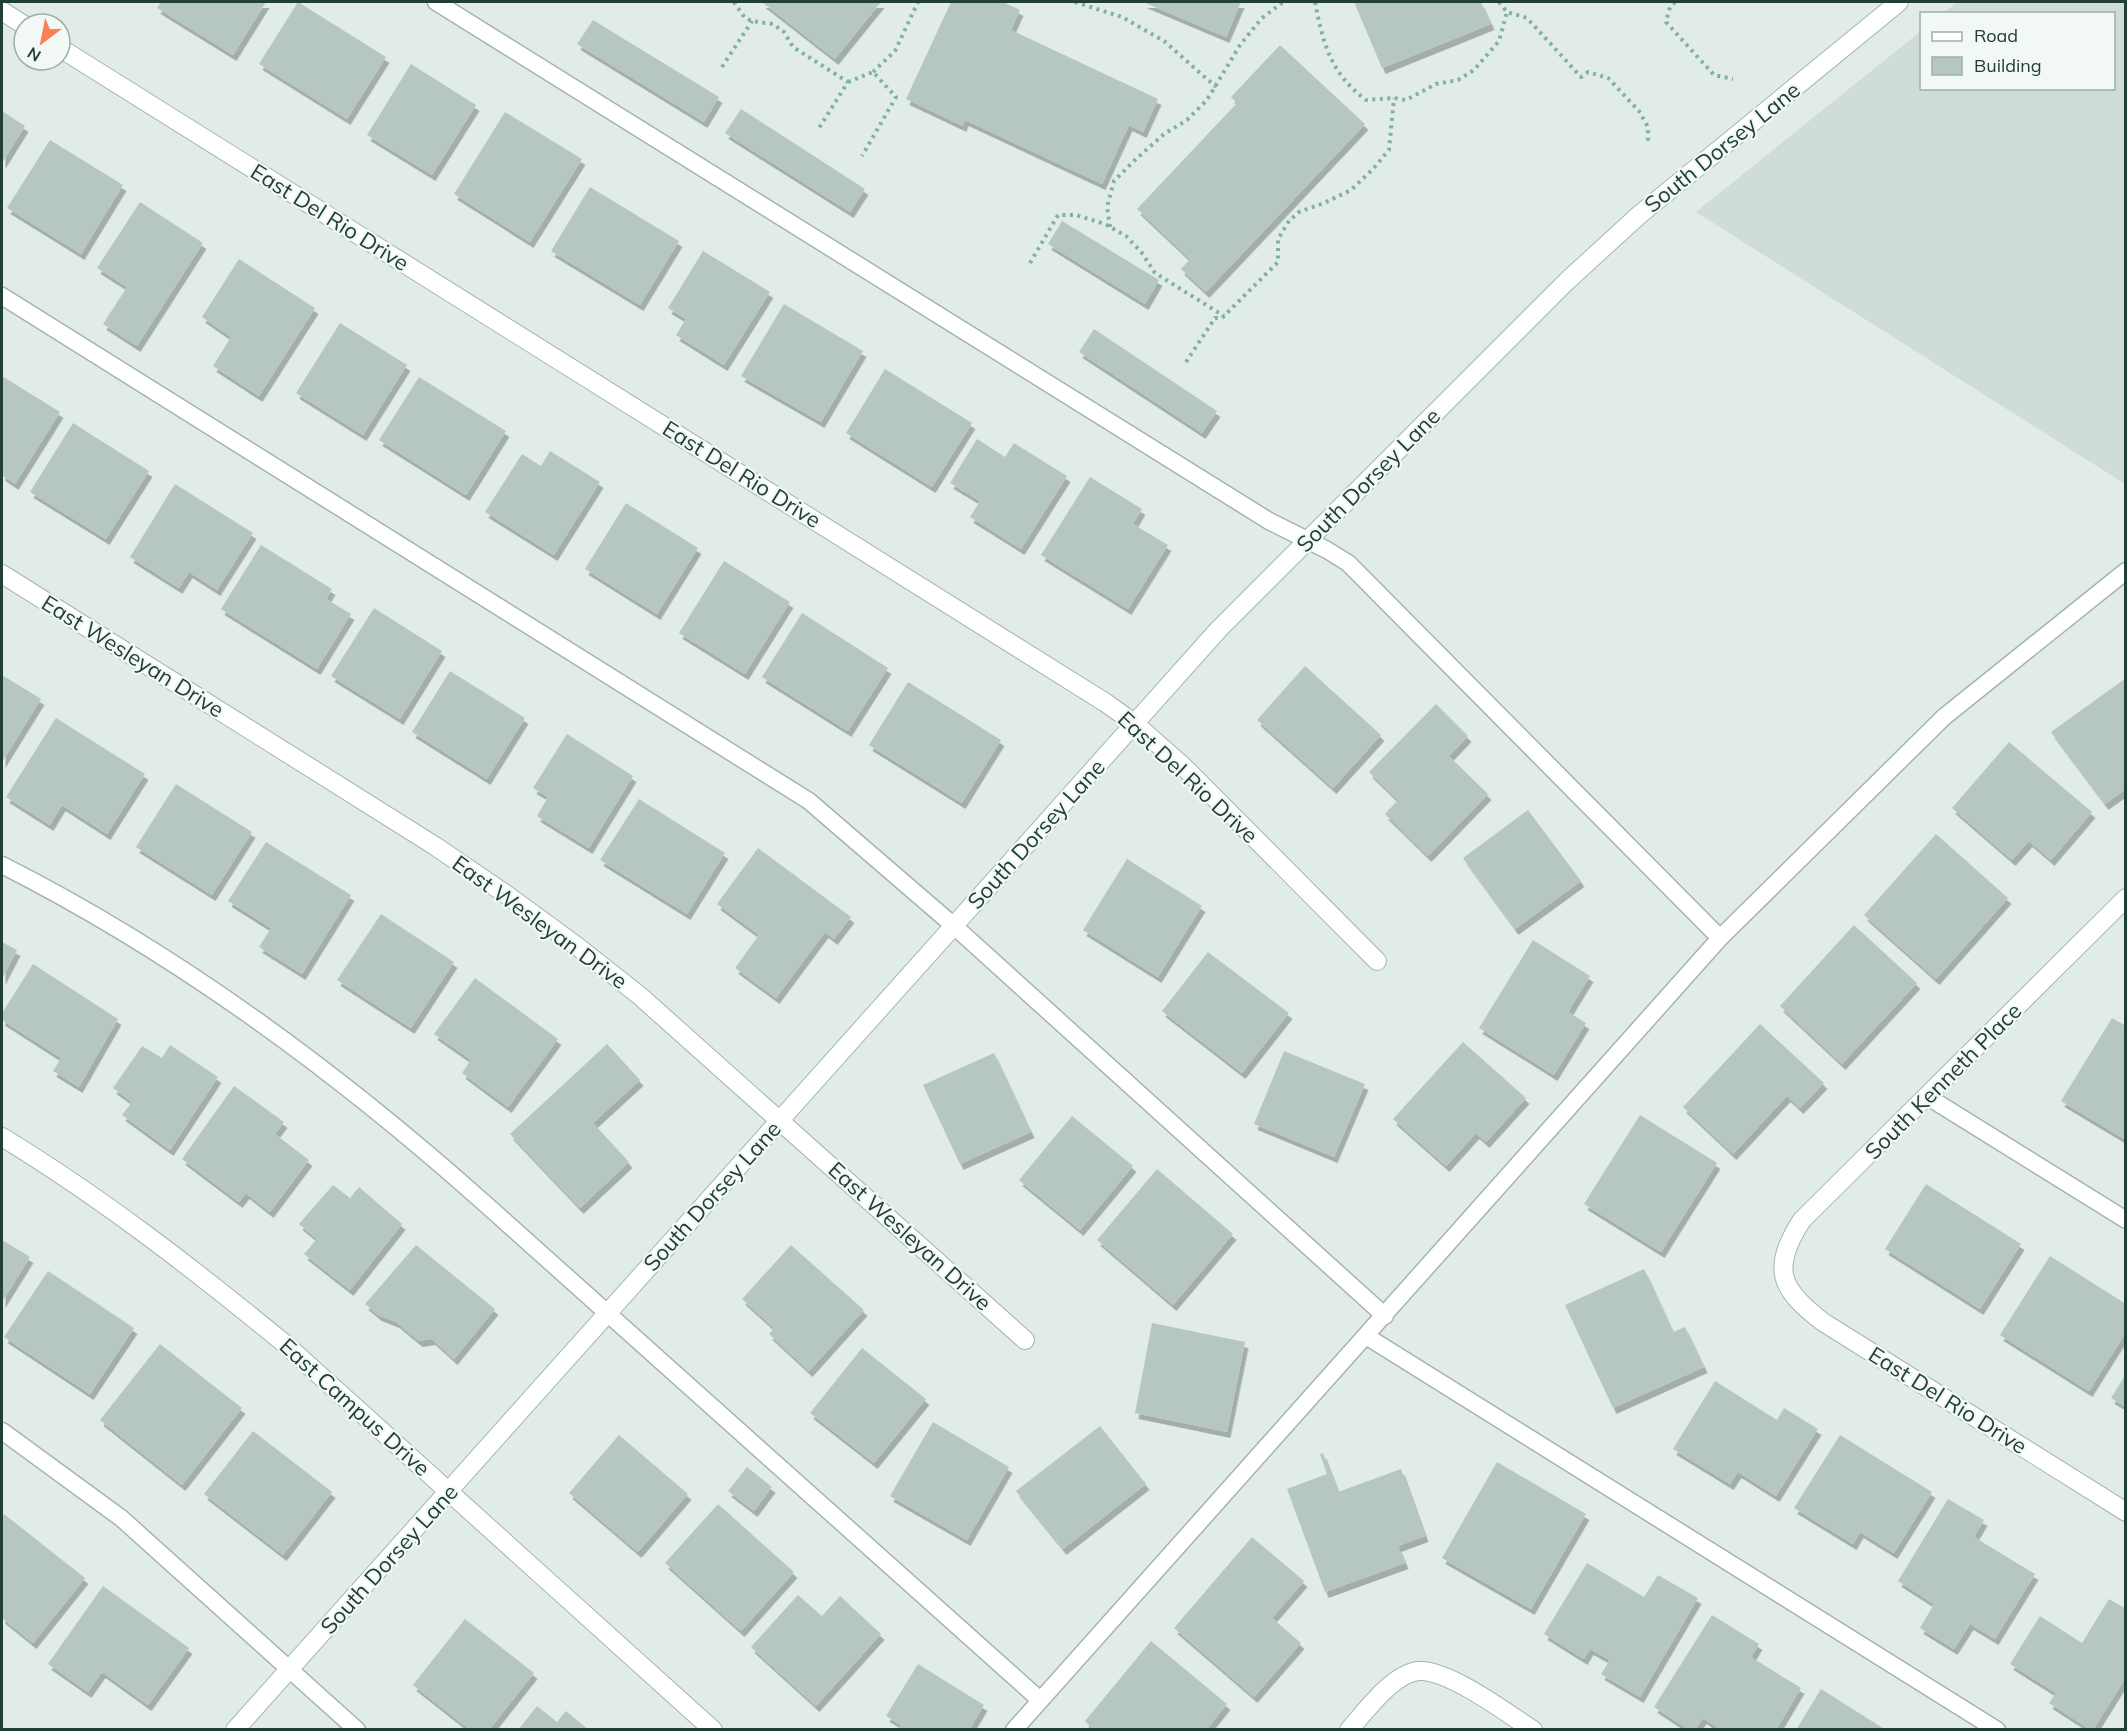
<svg xmlns="http://www.w3.org/2000/svg" width="2127" height="1731" font-family="Mulish,sans-serif">
<style>
.built{fill:#cfdcd7}
.building{fill:#b6c7c1;filter:url(#shadow)}
.lines{fill:none;stroke-linecap:round;stroke-linejoin:round}
.lane-casing{stroke:#a4b4af;stroke-width:19}
.street-casing{stroke:#a4b4af;stroke-width:20}
.secondary-casing{stroke:#9fb9b0;stroke-width:20}
.path{stroke:#80b1a3;stroke-width:4;stroke-dasharray:3 4.5;stroke-linecap:butt}
.lane{stroke:#fff;stroke-width:16}
.street{stroke:#fff;stroke-width:18}
.secondary{stroke:#fff;stroke-width:18}
.labels{text-anchor:middle;stroke-width:4.5;stroke-linejoin:round;paint-order:stroke}
.street-label{font-size:22px;fill:#213e37;stroke:#f2f9f5}
</style>
<defs>
<filter id="shadow"><feDropShadow dx="3.5" dy="6" stdDeviation="0" flood-color="#0004"/></filter>
</defs>
<rect width="100%" height="100%" fill="#e1ece8"/>
<path class="built" d="M1958,2H2125V484L1696,212L1921,31L1922,88H2114V14L1943,13Z"/>
<path class="building" d="M161,2H266L233,55L157,8Z
M298,2L386,57L347,119L259,64Z
M762,2H881L835,59Z
M951,2H1003L1020,10L1011,30L1158,99L1143,132L1129,125L1102,184L965,120L963,126L906,99Z
M1143,2H1241L1226,37Z
M1354,2H1481L1491,24L1382,68Z
M593,20L719,97L704,122L577,44Z
M1280,45L1365,124L1206,292L1181,269L1190,259L1137,209L1237,103L1231,97Z
M411,64L476,105L432,175L367,135Z
M741,109L865,189L850,212L725,133Z
M2,111L25,126L2,163Z
M505,112L582,159L530,242L454,194Z
M50,140L123,185L81,254L7,208Z
M590,187L679,241L640,305L551,251Z
M140,202L203,243L137,346L103,324L127,287L97,268Z
M1062,221L1159,280L1145,304L1048,244Z
M703,251L770,292L724,365L676,335L686,319L668,308Z
M239,259L315,308L259,396L213,366L231,337L202,317Z
M784,304L863,351L821,422L741,376Z
M340,323L407,365L363,435L296,393Z
M1094,329L1217,411L1202,433L1079,352Z
M885,369L972,423L932,487L846,433Z
M2,376L60,412L15,484L2,475Z
M419,377L506,431L466,495L379,440Z
M73,423L149,471L106,539L30,492Z
M977,439L1005,457L1014,443L1067,476L1021,549L970,517L980,501L950,483Z
M550,451L600,482L554,555L485,512L522,454L541,466Z
M1090,477L1142,509L1133,524L1168,545L1128,609L1041,555Z
M175,484L253,533L217,590L189,572L179,588L130,557Z
M626,503L698,548L657,614L585,569Z
M261,545L332,589L326,599L351,614L317,669L221,609Z
M724,561L790,602L745,674L679,633Z
M374,608L442,651L400,719L331,676Z
M802,613L888,668L848,731L762,677Z
M1305,666L1381,735L1333,788L1257,720Z
M450,671L525,718L487,779L412,732Z
M2,675L41,699L2,762Z
M2126,678V789L2105,804L2051,732Z
M908,682L1001,740L962,803L869,745Z
M1436,704L1468,736L1449,756L1488,794L1428,856L1385,814L1398,800L1369,772Z
M56,718L145,774L107,834L62,805L50,825L6,797Z
M567,734L633,776L589,848L537,816L548,797L533,788Z
M2009,742L2092,812L2051,860L2029,841L2012,860L1952,808Z
M176,784L252,832L212,895L136,847Z
M639,799L725,853L687,914L600,860Z
M1528,810L1581,881L1515,929L1463,858Z
M1936,834L2008,898L1936,979L1864,915Z
M266,842L351,895L302,974L259,947L271,928L228,901Z
M758,848L851,917L834,939L825,932L776,998L735,968L759,935L717,904Z
M1127,859L1202,906L1158,977L1083,930Z
M381,914L454,962L411,1028L337,980Z
M1854,925L1917,983L1842,1064L1780,1006Z
M1533,940L1590,976L1568,1012L1586,1023L1554,1075L1479,1028Z
M2,942L17,950L2,979Z
M1208,952L1289,1013L1242,1073L1162,1011Z
M33,964L118,1019L79,1087L53,1071L61,1058L2,1020V1013Z
M475,978L558,1039L508,1107L462,1073L471,1060L434,1034Z
M2112,1018L2126,1026V1140L2061,1101Z
M1760,1024L1824,1083L1800,1108L1787,1096L1733,1154L1683,1107Z
M1463,1042L1526,1098L1486,1142L1476,1133L1446,1166L1393,1119Z
M607,1044L640,1080L593,1123L629,1162L580,1208L510,1134Z
M170,1045L218,1077L170,1150L122,1115L132,1102L113,1088L142,1046L162,1058Z
M1284,1051L1365,1084L1334,1157L1254,1124Z
M994,1053L1031,1132L960,1164L923,1085Z
M234,1086L284,1122L275,1134L309,1160L270,1212L246,1193L239,1202L182,1159Z
M1640,1115L1717,1163L1661,1252L1584,1204Z
M1072,1116L1133,1166L1080,1230L1019,1180Z
M1157,1169L1233,1234L1173,1305L1097,1240Z
M1926,1184L2021,1244L1980,1309L1885,1249Z
M333,1185L350,1198L359,1187L402,1224L350,1290L304,1254L317,1239L299,1224Z
M2,1240L30,1257L2,1302Z
M416,1245L495,1309L454,1359L432,1339L419,1341L396,1322L378,1315L365,1304Z
M791,1245L864,1310L809,1371L769,1334L774,1328L742,1299Z
M2050,1256L2126,1304V1332L2089,1391L2000,1335Z
M1644,1269L1673,1332L1685,1327L1704,1367L1613,1408L1565,1305Z
M48,1271L134,1328L90,1394L4,1337Z
M1152,1323L1245,1342L1227,1432L1135,1413Z
M160,1344L242,1408L182,1485L100,1420Z
M862,1348L926,1399L874,1463L810,1413Z
M2126,1374V1407L2111,1398Z
M1715,1381L1777,1420L1784,1408L1818,1429L1776,1496L1738,1472L1730,1484L1673,1449Z
M933,1422L1009,1467L967,1540L890,1496Z
M1100,1426L1146,1484L1063,1549L1016,1491Z
M253,1431L332,1492L283,1555L204,1494Z
M619,1435L688,1494L638,1552L569,1493Z
M1840,1435L1932,1492L1894,1553L1860,1532L1853,1544L1794,1508Z
M1323,1453L1338,1492L1401,1469L1425,1536L1398,1546L1405,1563L1325,1592L1287,1489L1327,1474L1320,1454Z
M1497,1462L1586,1514L1531,1609L1442,1558Z
M747,1467L772,1487L754,1511L728,1491Z
M1948,1499L1984,1520L1974,1537L2035,1574L1995,1639L1970,1624L1954,1649L1920,1628L1934,1604L1898,1581Z
M718,1504L794,1572L741,1631L665,1563Z
M4,1514L85,1578L33,1643L2,1618V1517Z
M1252,1537L1304,1581L1272,1618L1301,1643L1254,1697L1174,1628Z
M1587,1563L1644,1597L1658,1575L1698,1598L1640,1697L1601,1674L1610,1660L1590,1649L1584,1659L1544,1634Z
M103,1586L189,1648L148,1705L102,1672L88,1692L48,1664Z
M798,1595L822,1616L840,1596L881,1634L816,1706L751,1647Z
M2109,1599L2126,1609V1677L2093,1730H2091L2049,1703L2056,1693L2010,1664L2040,1616L2082,1643Z
M1712,1615L1759,1644L1751,1657L1801,1688L1776,1730H1721L1703,1718L1695,1730H1689L1654,1707Z
M465,1619L534,1673L489,1730H470L413,1685Z
M1151,1641L1227,1704L1206,1730H1094L1085,1721Z
M918,1664L984,1705L969,1730H898L901,1725L886,1716Z
M1821,1689L1886,1730H1796Z
M537,1706L557,1722L566,1711L589,1730H518Z"/>
<g class="lines">
<g class="lane-casing">
<path id="lane" d="M436,2L1269,521L1327,550L1348,563L1720,938
M2,296L809,801L954,926L1385,1316
M2,865C176,953 336,1071 482,1201L1040,1700
M1928,1097L2126,1220
M1366,1336L1997,1730
M2,1431L121,1518L357,1730
M1014,1730L1720,938L1944,717L2126,571"/>
</g>
<g class="street-casing">
<path id="street" d="M2,11L24,25
M60,48L1106,703L1134,723L1184,767L1377,961
M2,574L435,846L507,895L578,947L640,996L1025,1340
M2126,898L1802,1220C1771,1268 1779,1289 1823,1322L2126,1512
M2,1137C102,1198 195,1270 285,1344L713,1730
M1349,1730C1365,1712 1393,1673 1419,1671C1448,1669 1508,1714 1533,1730"/>
</g>
<g class="secondary-casing">
<path id="secondary" d="M235,1730L1219,629L1567,281L1638,216L1899,2"/>
</g>
<path class="path" d="M734,2L745,18L752,21L773,24L784,32L793,47L848,82L819,128
M1075,2L1122,17L1164,41L1216,87
M1315,2C1323,43 1330,73 1366,100L1394,98L1406,100L1436,84L1458,80L1474,70L1499,41L1507,12
M1499,2L1507,12L1527,18L1581,77L1588,72L1608,78L1639,111L1648,127V145
M1675,2L1670,7L1666,22L1714,75L1733,79
M722,67L752,21
M873,72L895,51L918,2
M848,82L873,72L896,97L862,156
M1110,227L1107,207L1114,181L1136,159L1164,134L1187,120L1207,100L1240,45L1261,19L1283,2
M1030,263L1058,215H1076L1105,224L1126,236L1142,253L1155,273L1224,316
M1186,362L1215,318H1222L1278,262V239L1289,221L1299,212L1324,203L1351,190L1373,169L1389,150L1394,98"/>
<use href="#lane" class="lane"/>
<use href="#street" class="street"/>
<use href="#secondary" class="secondary"/>
</g>
<g class="labels">
<g class="street-label">
<text transform="translate(1722 147) rotate(-39)" y="8">South Dorsey Lane</text>
<text transform="translate(330 217) rotate(32)" y="8">East Del Rio Drive</text>
<text transform="translate(742 474) rotate(32)" y="8">East Del Rio Drive</text>
<text transform="translate(1368 480) rotate(-45)" y="8">South Dorsey Lane</text>
<text transform="translate(133 656) rotate(32)" y="8">East Wesleyan Drive</text>
<text transform="translate(1188 777) rotate(43)" y="8">East Del Rio Drive</text>
<text transform="translate(1036 834) rotate(-48)" y="8">South Dorsey Lane</text>
<text transform="translate(540 922) rotate(36)" y="8">East Wesleyan Drive</text>
<text transform="translate(1943 1081) rotate(-45)" y="8">South Kenneth Place</text>
<text transform="translate(712 1196) rotate(-48)" y="8">South Dorsey Lane</text>
<text transform="translate(910 1236) rotate(42)" y="8">East Wesleyan Drive</text>
<text transform="translate(1948 1400) rotate(32)" y="8">East Del Rio Drive</text>
<text transform="translate(355 1407) rotate(42)" y="8">East Campus Drive</text>
<text transform="translate(389 1559) rotate(-48)" y="8">South Dorsey Lane</text>
</g>
</g>
<rect width="2127" height="1731" fill="none" stroke="#213e37" stroke-width="6"/>
<rect x="1920" y="12" width="195" height="78" fill="#f2f9f5" stroke="#9eaea9" stroke-width="1.5"/>
<rect x="1932" y="32" width="30" height="9" fill="#ffffff" stroke="#9eaea9" stroke-width="1.5"/>
<text x="1974" y="42" font-size="18" fill="#213e37">Road</text>
<rect x="1932" y="57" width="30" height="18" fill="#b6c7c1" stroke="#9eaea9" stroke-width="1.5"/>
<text x="1974" y="72" font-size="18" fill="#213e37">Building</text>
<g transform="translate(42 42) rotate(212)"><circle r="28" fill="#f2f9f5" stroke="#9eaea9" stroke-width="1.5"/>
<path d="M0-4.5L10 22L0 15L-10 22Z" fill="#f78054"/>
<text y="-9" font-size="16" font-weight="bold" text-anchor="middle" fill="#213e37">N</text>
</g>
</svg>
